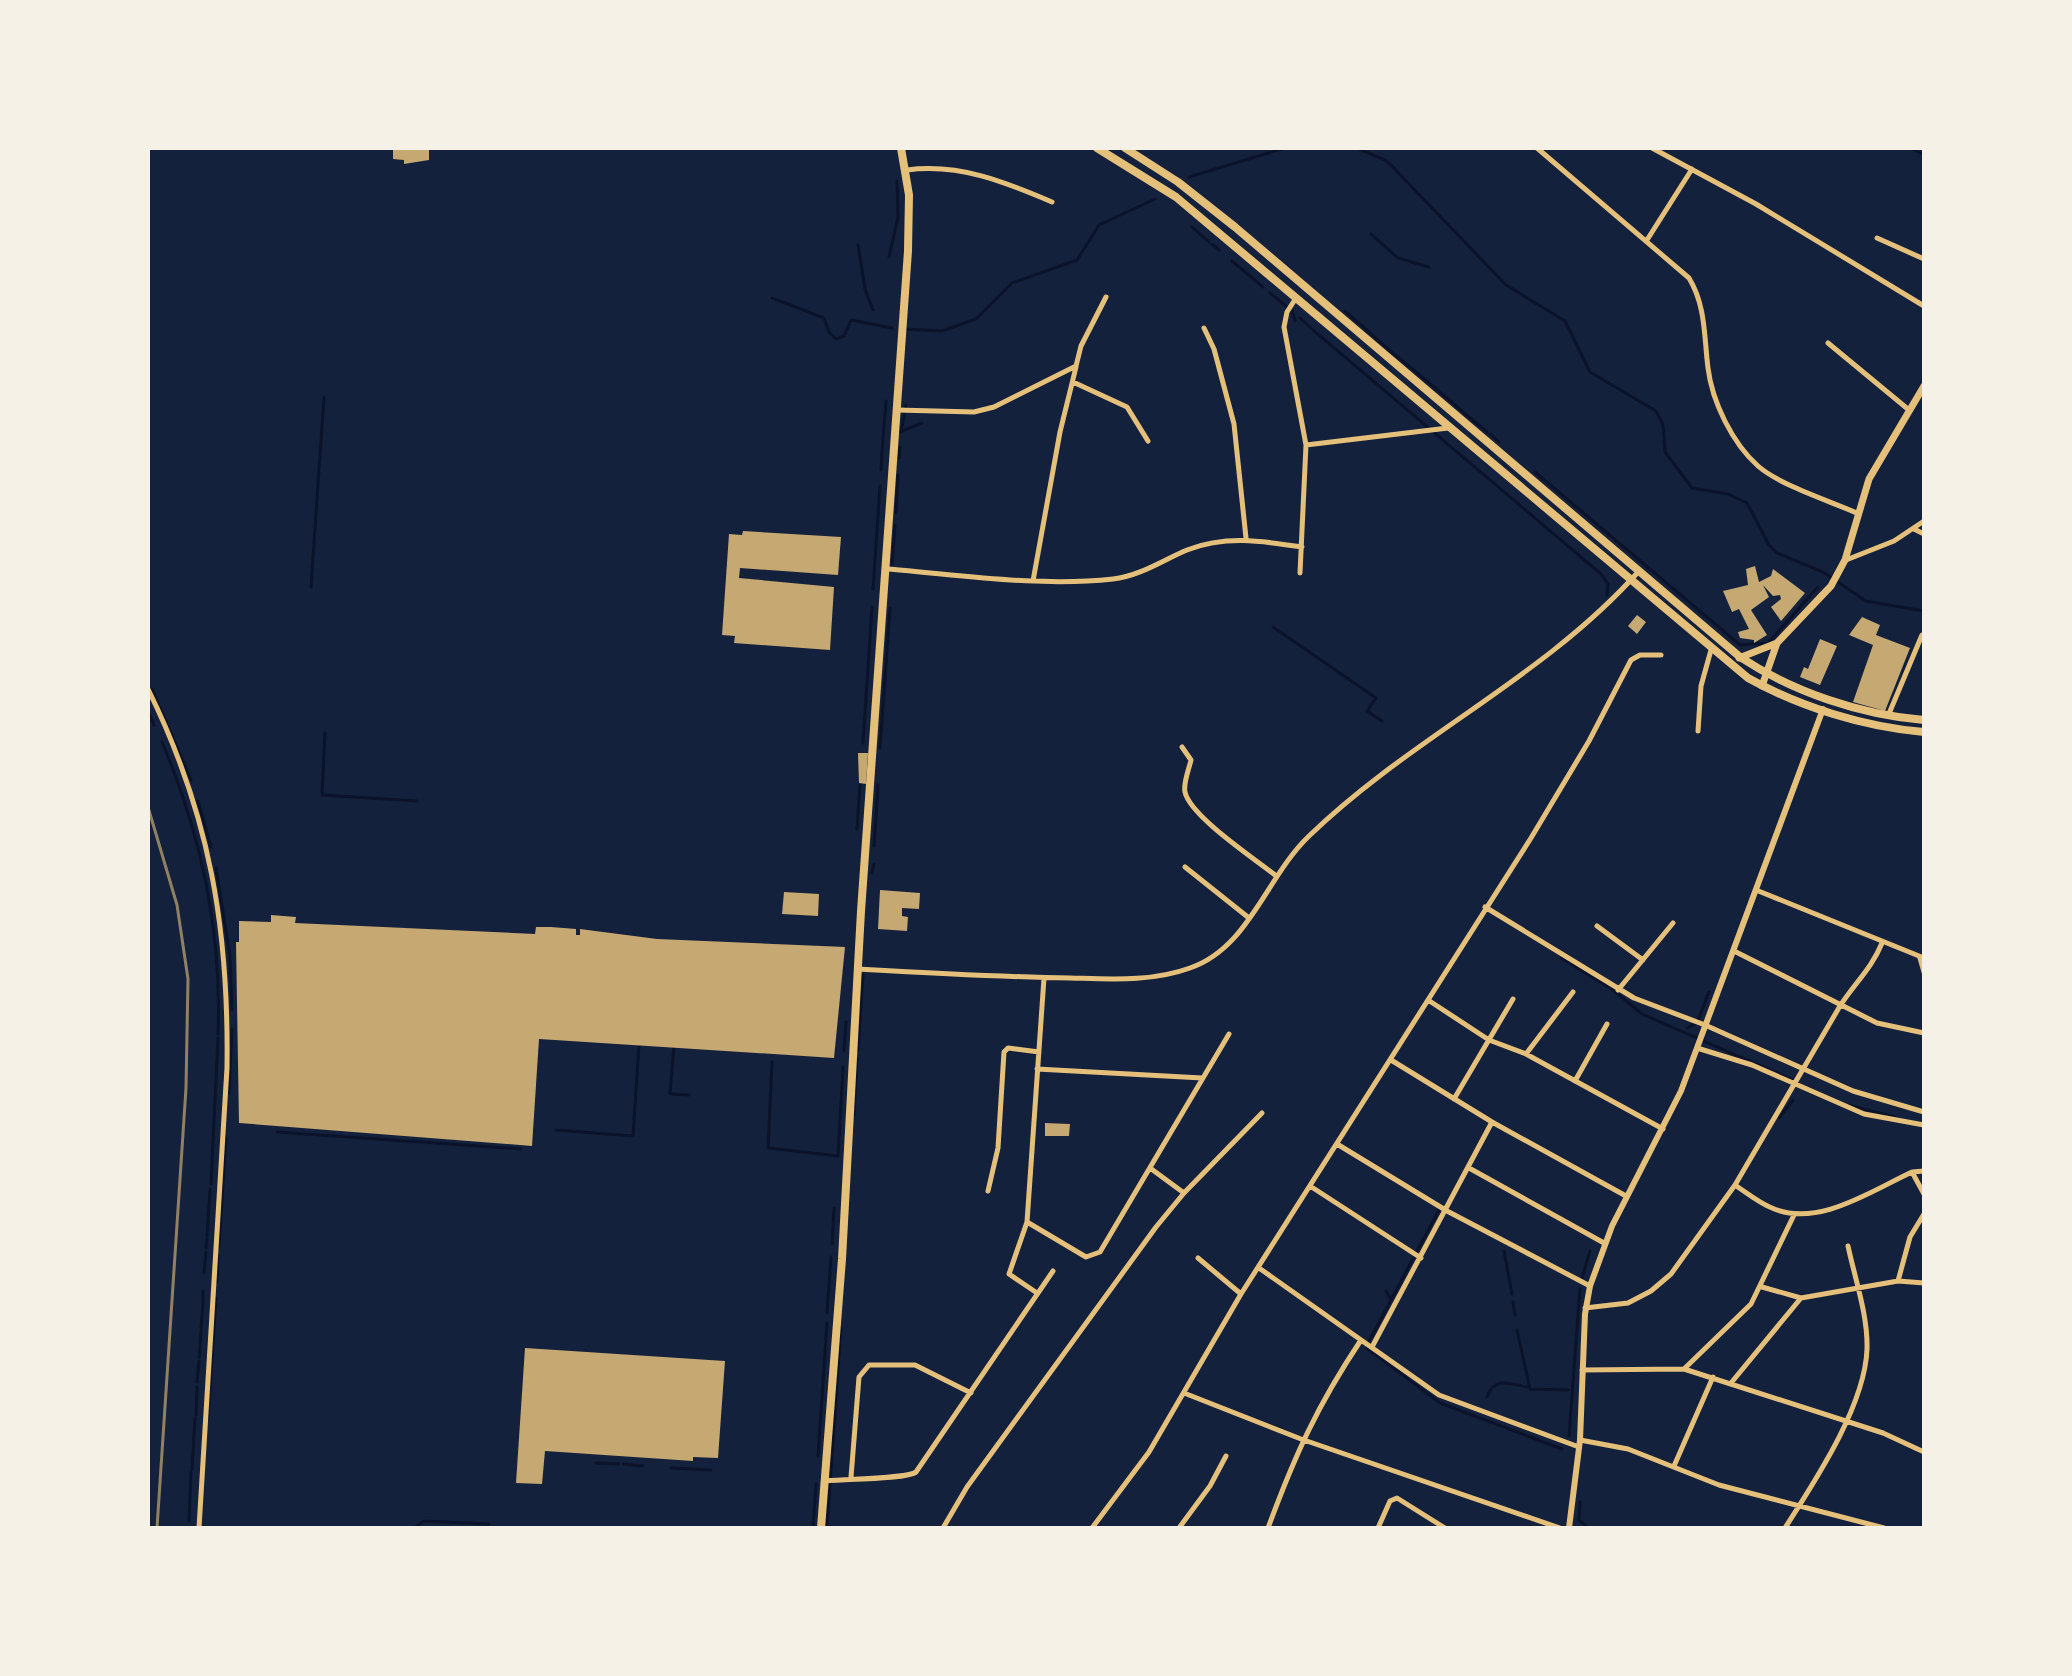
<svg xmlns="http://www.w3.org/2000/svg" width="2072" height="1676" font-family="Mulish,sans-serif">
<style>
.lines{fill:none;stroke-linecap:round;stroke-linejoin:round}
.stream{stroke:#0b132b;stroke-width:3}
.building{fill:#c6a872}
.minor{stroke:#e5c07b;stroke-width:5}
.tertiary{stroke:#e5c07b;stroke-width:6}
.secondary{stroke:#e5c07b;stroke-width:7}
.primary{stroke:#e5c07b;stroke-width:8}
.rail{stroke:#918062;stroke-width:3}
</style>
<rect width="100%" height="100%" fill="#14213d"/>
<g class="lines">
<path class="stream" d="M908,148L909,149
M1335,148H1351
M1357,148L1387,161L1506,285L1565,321L1590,372L1656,411L1663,425L1665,452L1692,488L1728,494L1747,503L1769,545L1777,553L1823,572L1866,601L1924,611
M1911,148L1924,155
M1189,177L1285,148
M1192,227L1209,242
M1371,234L1398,258L1429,267
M1212,244L1219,250
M858,245L865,289L873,310
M889,257L898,217L897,181
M1232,261L1263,287
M1270,293L1292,311L1295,321
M772,298L824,318L829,332L836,339L844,336L851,320L892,328
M1345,311L1387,348
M1300,318L1311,328
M904,329L942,331L976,319L1012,283L1077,260L1099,225L1155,199
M1313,330L1601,574L1608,584L1607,595
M1388,349L1415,371
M1416,372L1453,403
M1455,405L1487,432
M902,431L922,423
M901,432L906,405
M1490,434L1499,442
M882,452L886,401
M899,458L900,447
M881,470L882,452
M1535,472L1740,645L1768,643L1818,587
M896,513L898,475
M892,565L895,525
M311,587L324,397
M873,589L880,486
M1273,627L1376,698L1367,711L1382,721
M152,689L191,780
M148,712L154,725
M325,733L322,795L417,801
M162,742C201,834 222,934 218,1034
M863,743L872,607
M880,748L890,608
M198,801L211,847
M857,829L860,784
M874,846L878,785
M216,868L230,956L232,1010
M872,873L874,864
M1561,958L1613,990L1642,1014L1793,1080
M1687,1028L1697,1023L1709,992
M674,1045L670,1094L689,1095
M858,1050L863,975
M844,1051L846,1022
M772,1062L768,1148L838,1156L843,1067
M229,1093L232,1029
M1848,1105L1895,1117
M854,1115L857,1058
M1779,1118L1793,1100
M556,1130L633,1136L639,1045
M277,1132L521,1149
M211,1184L218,1038
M1440,1208L1368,1343V1349L1440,1403L1562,1449
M207,1236L210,1189
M832,1244L834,1208
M219,1247L226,1137
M206,1248L207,1239
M1504,1251L1512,1294
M204,1273L206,1252
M1582,1278L1590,1251
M217,1282L218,1255
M1386,1291L1391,1300
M203,1302V1291
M1513,1302L1515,1315
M827,1313L831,1257
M201,1328L203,1304
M1517,1330L1530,1389L1568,1390
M200,1345L201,1331
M199,1357L200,1347
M197,1382L199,1361
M1487,1397C1495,1374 1512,1386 1529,1387
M196,1415L197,1387
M208,1418L216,1298
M1569,1436L1580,1289
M818,1456L827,1323
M596,1463L619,1464
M623,1464L643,1466
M671,1468L711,1470
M192,1469L195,1418
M1580,1502L1579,1520L1588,1528
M189,1521L191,1472
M414,1528L424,1521L489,1524
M813,1528L816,1484
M827,1528L841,1328"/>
</g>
<path class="building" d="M393,148H429V160L404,164V160L393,159Z
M743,531L841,537L838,575L740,568L739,578L834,587L830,650L734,643L735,636L722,635L729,534L742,535Z
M1755,566L1759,582L1771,576L1773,569L1805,593L1781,621L1771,607L1781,599L1780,595L1773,596L1763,585L1769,597L1751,610L1767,635L1754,643V640L1740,638L1738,632L1749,629L1739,609L1732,612L1723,591L1748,585L1746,569Z
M1637,615L1646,622L1637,634L1628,626Z
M1862,617L1880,625L1876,635L1910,648L1885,711L1853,702L1873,645L1849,635Z
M1820,639L1837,646L1820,685L1800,677L1804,667L1808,669Z
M858,753H868L866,784L859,783Z
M880,890L920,893L919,909L902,908V916L908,917L907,931L878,929Z
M784,892L819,894L818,916L782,914Z
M271,915L296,917L295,923L535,934L536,927H551L576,929V935H580V929L657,939L845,947L834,1058L539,1039L532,1146L239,1123L236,942H239V921L271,922Z
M1045,1123L1070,1124L1069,1136H1045Z
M525,1348L725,1361L718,1458L693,1457V1461L545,1451L542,1484L516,1483Z"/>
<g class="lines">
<path class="minor" d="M1537,148L1689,278C1706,306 1704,337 1708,368C1712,401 1732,443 1758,466C1781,486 1830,501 1859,514
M1652,148L1756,204L1924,306
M907,170C959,163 1005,182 1052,202
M1877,238L1924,259
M1647,240L1692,169
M1296,298L1287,312L1284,327L1306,445L1300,573
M1204,328L1214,349L1234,424L1246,538
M1828,343L1909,410
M1073,382L1127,407L1148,441
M897,410L974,412L994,407L1076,366L1081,346L1106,297
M1306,445L1448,428
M1914,529L1924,534
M1846,560L1894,541L1924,521
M887,569C962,575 1038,587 1113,579C1140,576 1163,560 1187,550C1226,535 1262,541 1302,547
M1033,581L1060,432L1076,367
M148,689C210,815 229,929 227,1068L199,1528
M1888,716L1922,635
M1698,731L1701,686L1711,650
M1182,747L1191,760C1189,769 1183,783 1185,792C1190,816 1255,859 1275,875
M1185,867L1249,918
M1756,890L1924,958
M1485,907L1634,998L1705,1025L1853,1091L1924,1112
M1597,926L1643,960
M1734,951L1877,1023L1924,1033
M1920,958L1924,972
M858,969C929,973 999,977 1070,978C1110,979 1152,982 1190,968C1249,948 1266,877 1309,836C1411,737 1544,678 1639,571
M1618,990L1673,923
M1428,1000L1489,1040L1526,1054L1663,1129
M1697,1048L1752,1065L1864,1114L1924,1125
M1526,1054L1573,992
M1391,1060L1492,1122L1626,1196
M1037,1069L1202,1078
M1575,1081L1607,1024
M1454,1099L1513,999
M1337,1144L1447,1211L1590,1286
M1150,1168L1184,1193
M1469,1168L1604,1243
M1912,1172L1924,1171
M1735,1185C1747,1193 1759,1203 1772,1208C1818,1228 1871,1191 1912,1172L1924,1194
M1310,1186L1421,1258
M988,1191L998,1148L1004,1052L1008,1048L1039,1052
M1027,1222L1086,1257L1100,1252L1229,1034
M1198,1258L1241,1294
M1259,1268L1439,1395L1579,1447
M1898,1281L1910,1237L1924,1214
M1762,1287L1801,1298
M1037,1293L1009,1274L1027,1222L1044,978
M1585,1308L1628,1303L1651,1291L1671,1274L1735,1185L1840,1006C1854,984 1872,968 1882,943
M1372,1347L1492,1122
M1684,1369L1751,1304L1794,1215
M1582,1370L1684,1369L1883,1433L1924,1452
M1731,1383L1801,1298L1898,1281L1924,1283
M1184,1393L1301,1439L1560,1528
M1580,1440L1628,1449L1719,1485L1884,1528
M1674,1466L1713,1377
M851,1477L859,1377L869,1365H915L971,1393
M824,1481C841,1479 908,1479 916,1472L1053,1271
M943,1528L967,1487L1156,1227L1184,1193L1262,1113
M1092,1528L1149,1452L1241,1294L1531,838L1589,741L1631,660L1640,655H1661
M1179,1528L1210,1486L1226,1456
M1268,1528C1295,1455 1317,1406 1361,1340
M1378,1528L1390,1501L1397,1498L1445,1528
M1785,1528C1815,1481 1865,1406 1867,1349C1868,1315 1855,1279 1848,1246"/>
<path class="tertiary" d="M1569,1528L1580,1440L1585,1314L1590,1286L1612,1226L1681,1091L1823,709"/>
<path class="secondary" d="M1739,658L1777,643L1831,586L1845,560L1869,479L1924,386
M1762,686L1777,643"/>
<path class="primary" d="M1097,148L1176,197L1748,678C1800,707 1864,727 1924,732
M1125,148L1178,182L1235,227L1740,657C1793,692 1861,715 1924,720
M821,1528L842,1259L861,911L908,251L909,195L901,148"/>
<path class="rail" d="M148,807L177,905L188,979L186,1088L157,1528"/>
</g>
<rect width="2072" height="1676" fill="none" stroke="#f6f1e7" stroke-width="300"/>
</svg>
